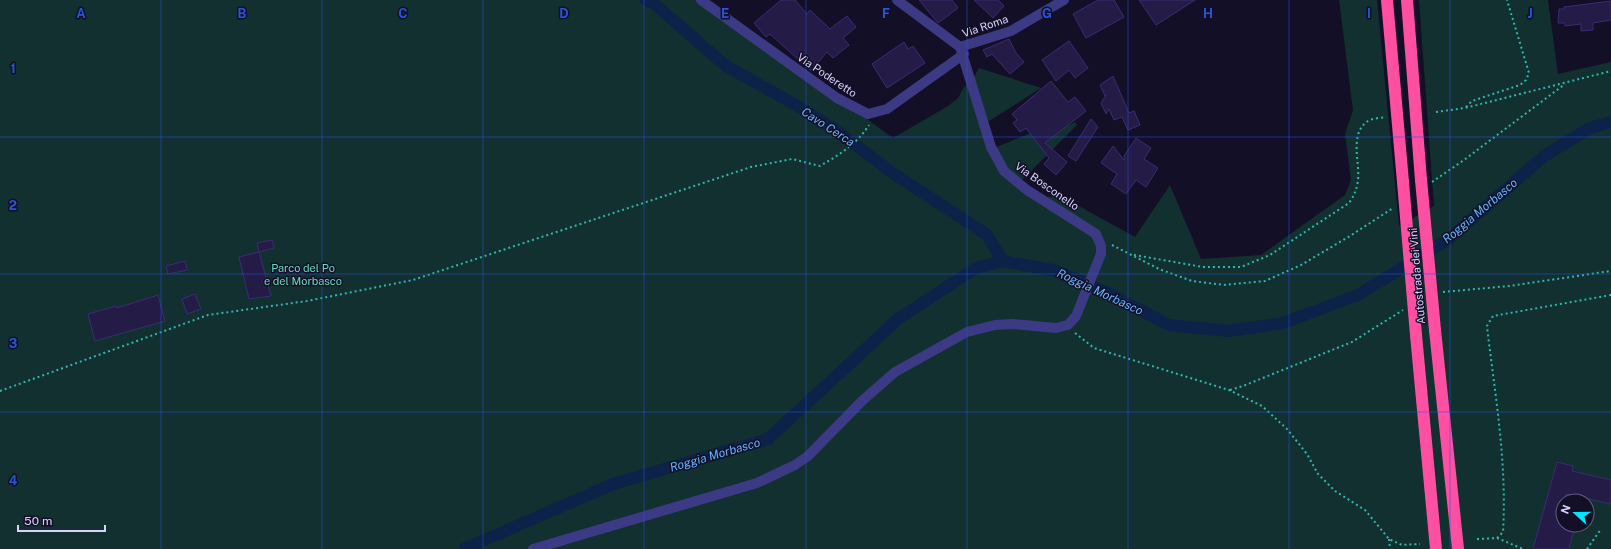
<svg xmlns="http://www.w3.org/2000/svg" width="1611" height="549" font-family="'Public Sans',sans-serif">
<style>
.green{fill:#12302f;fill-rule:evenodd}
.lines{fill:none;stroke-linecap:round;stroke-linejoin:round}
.canal{stroke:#0c2248;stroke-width:12}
.building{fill:#241b47;stroke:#3b2d73}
.path{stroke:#2fb8b0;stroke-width:2;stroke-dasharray:2 3;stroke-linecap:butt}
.minor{stroke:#3d3a85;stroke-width:10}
.highway{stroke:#ff4fa3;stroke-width:12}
.highway-bridge{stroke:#ff4fa3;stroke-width:12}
.grid{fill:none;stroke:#2655da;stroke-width:1;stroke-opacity:0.55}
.labels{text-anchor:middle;stroke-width:3;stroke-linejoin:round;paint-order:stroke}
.street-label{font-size:11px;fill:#d9d4ff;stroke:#130f26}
.park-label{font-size:11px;fill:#5fe0c0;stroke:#130f26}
.water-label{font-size:12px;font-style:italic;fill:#62b6ff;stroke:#130f26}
.grid-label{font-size:13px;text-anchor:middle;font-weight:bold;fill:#2655da;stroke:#130f26;stroke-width:3;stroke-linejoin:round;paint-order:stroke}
</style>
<rect width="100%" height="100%" fill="#130f26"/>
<path class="green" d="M0,0H704L893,138L948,106L958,98L964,87L971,82L979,68L1041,88L986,123L994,148L1031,133L1037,142L1075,122L1077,125L1018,184L1041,197L1061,196L1135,237L1170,185L1201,259L1261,255L1345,195L1351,180L1345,134L1353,110L1339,0H1377L1399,226L1434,206L1419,0H1548L1558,74L1611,62V549H0ZM1563,501H1587V525H1563Z"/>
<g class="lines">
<path class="canal" d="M646,0L652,2L726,66L796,105L834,129L890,171L987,235L1003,261
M464,549L613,484L768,439L898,319L976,268L1003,261L1057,271L1106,292L1169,325L1229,331L1283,323L1358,295L1449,239L1544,156L1590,128L1611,122"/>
</g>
<path class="building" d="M781,0H795L807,14L810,10L830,29L847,16L856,27L843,38L849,45L833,58L827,52L811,71L770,34L766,37L754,23Z
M919,0H952L958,8L938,23Z
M974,0H998L1004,6L993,18Z
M1098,0H1114L1124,17L1086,38L1073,14Z
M1139,0H1195L1156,25Z
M1611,1V20L1593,23V30L1581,31V24L1565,26V23H1558L1559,9H1564V7Z
M1009,39L1016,53L1024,62L1010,74L992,54L987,57L983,50Z
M1069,41L1088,68L1075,78L1069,70L1056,81L1042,60Z
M904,42L908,49L913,46L925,63L887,88L872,64Z
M1113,76L1129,113L1134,111L1140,125L1128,130L1122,117L1114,120L1109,109L1106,114L1101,103L1106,95L1105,96L1100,85Z
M1051,81L1068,102L1075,97L1086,111L1045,143L1067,162L1056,175L1044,164L1049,158L1026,128L1020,132L1013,123L1017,120L1012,114Z
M1091,119L1098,127L1076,161L1068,156Z
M1136,138L1151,148L1144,159L1158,168L1146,187L1136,180L1126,194L1111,184L1117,174L1101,163L1113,146L1124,160L1125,159L1124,156Z
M272,240L274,248L259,252L257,243Z
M259,252L271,296L249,299L239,257Z
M185,261L187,270L168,274L166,266Z
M195,294L201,309L187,314L182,299Z
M158,295L165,321L95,341L88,314L116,306L117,308Z
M1557,462L1573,466L1572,471L1611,480V504L1566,494L1563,501V525H1575L1569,549H1533Z"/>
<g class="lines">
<path class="path" d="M1466,107L1472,101L1520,85L1526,80L1529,73L1507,0
M1436,112L1465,108L1611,71
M1432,182L1464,160L1565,84
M1112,245L1159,269L1192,281L1224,285L1265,281L1301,265L1350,236L1393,208
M1134,255L1203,267H1241L1270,255L1349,203C1354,196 1357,189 1358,180C1360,162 1349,133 1368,121C1373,118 1381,118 1386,117
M1443,292L1509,286L1611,271
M1075,333L1094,348L1229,390L1262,406L1287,429L1307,454L1318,474L1335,491L1365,510L1389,539L1402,545L1420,544
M1230,390L1243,386L1352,342L1403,310
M0,391L208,315L307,301L413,280L751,167L792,159L820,166C839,155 857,144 869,125
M1497,538L1523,549
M1389,539L1390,549
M1477,539L1497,538L1503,532C1507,466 1496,400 1488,335L1487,326L1493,316L1611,295
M1587,549L1601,529"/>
<path class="minor" d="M701,0L837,98L868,114L887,109L964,54
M897,0L960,47L1011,31L1064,0
M533,549L757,483L795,465L808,456L862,401L895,372L967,332L995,325L1013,324L1056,328L1068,325L1076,316L1101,254V246L1096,234L1027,190L1004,171L991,147L960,47"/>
<path class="highway" d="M1387,0L1403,182
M1407,0L1421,180
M1435,330L1458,549
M1416,335L1436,549"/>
<path class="highway-bridge" d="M1421,180L1435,330
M1403,182L1416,335"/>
</g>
<path class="grid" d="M161,0V549M322,0V549M483,0V549M644,0V549M806,0V549M967,0V549M1128,0V549M1289,0V549M1450,0V549M0,137H1611M0,274H1611M0,412H1611"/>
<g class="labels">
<g class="street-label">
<text transform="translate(985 26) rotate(-19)" y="4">Via Roma</text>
<text transform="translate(827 75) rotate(34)" y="4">Via Poderetto</text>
<text transform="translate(1047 186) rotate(35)" y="4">Via Bosconello</text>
<text transform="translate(1417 276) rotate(-95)" y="4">Autostrada dei Vini</text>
</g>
<g class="park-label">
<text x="303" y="272">Parco del Po<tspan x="303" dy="13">e del Morbasco</tspan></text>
</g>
<g class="water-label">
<text transform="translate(828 127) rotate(33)" y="4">Cavo Cerca</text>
<text transform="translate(1480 211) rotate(-40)" y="4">Roggia Morbasco</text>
<text transform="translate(1100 292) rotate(25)" y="4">Roggia Morbasco</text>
<text transform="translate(715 455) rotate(-16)" y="4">Roggia Morbasco</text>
</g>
</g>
<g class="grid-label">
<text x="81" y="18">A</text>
<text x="242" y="18">B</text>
<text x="403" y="18">C</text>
<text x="564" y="18">D</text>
<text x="725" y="18">E</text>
<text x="886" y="18">F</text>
<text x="1047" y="18">G</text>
<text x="1208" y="18">H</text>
<text x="1369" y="18">I</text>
<text x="1530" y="18">J</text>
<text x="13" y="73">1</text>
<text x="13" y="210">2</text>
<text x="13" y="348">3</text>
<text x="13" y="485">4</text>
</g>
<g transform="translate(1575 513) rotate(291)"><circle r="19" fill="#130f26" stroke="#625e7d"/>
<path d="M0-3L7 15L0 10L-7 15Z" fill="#00e5ff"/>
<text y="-6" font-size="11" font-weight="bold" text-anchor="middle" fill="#d9d4ff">N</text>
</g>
<path d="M18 525v6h87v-6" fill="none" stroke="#d9d4ff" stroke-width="2"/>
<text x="24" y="525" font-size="12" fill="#d9d4ff" stroke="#130f26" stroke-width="3" paint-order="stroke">50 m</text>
</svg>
